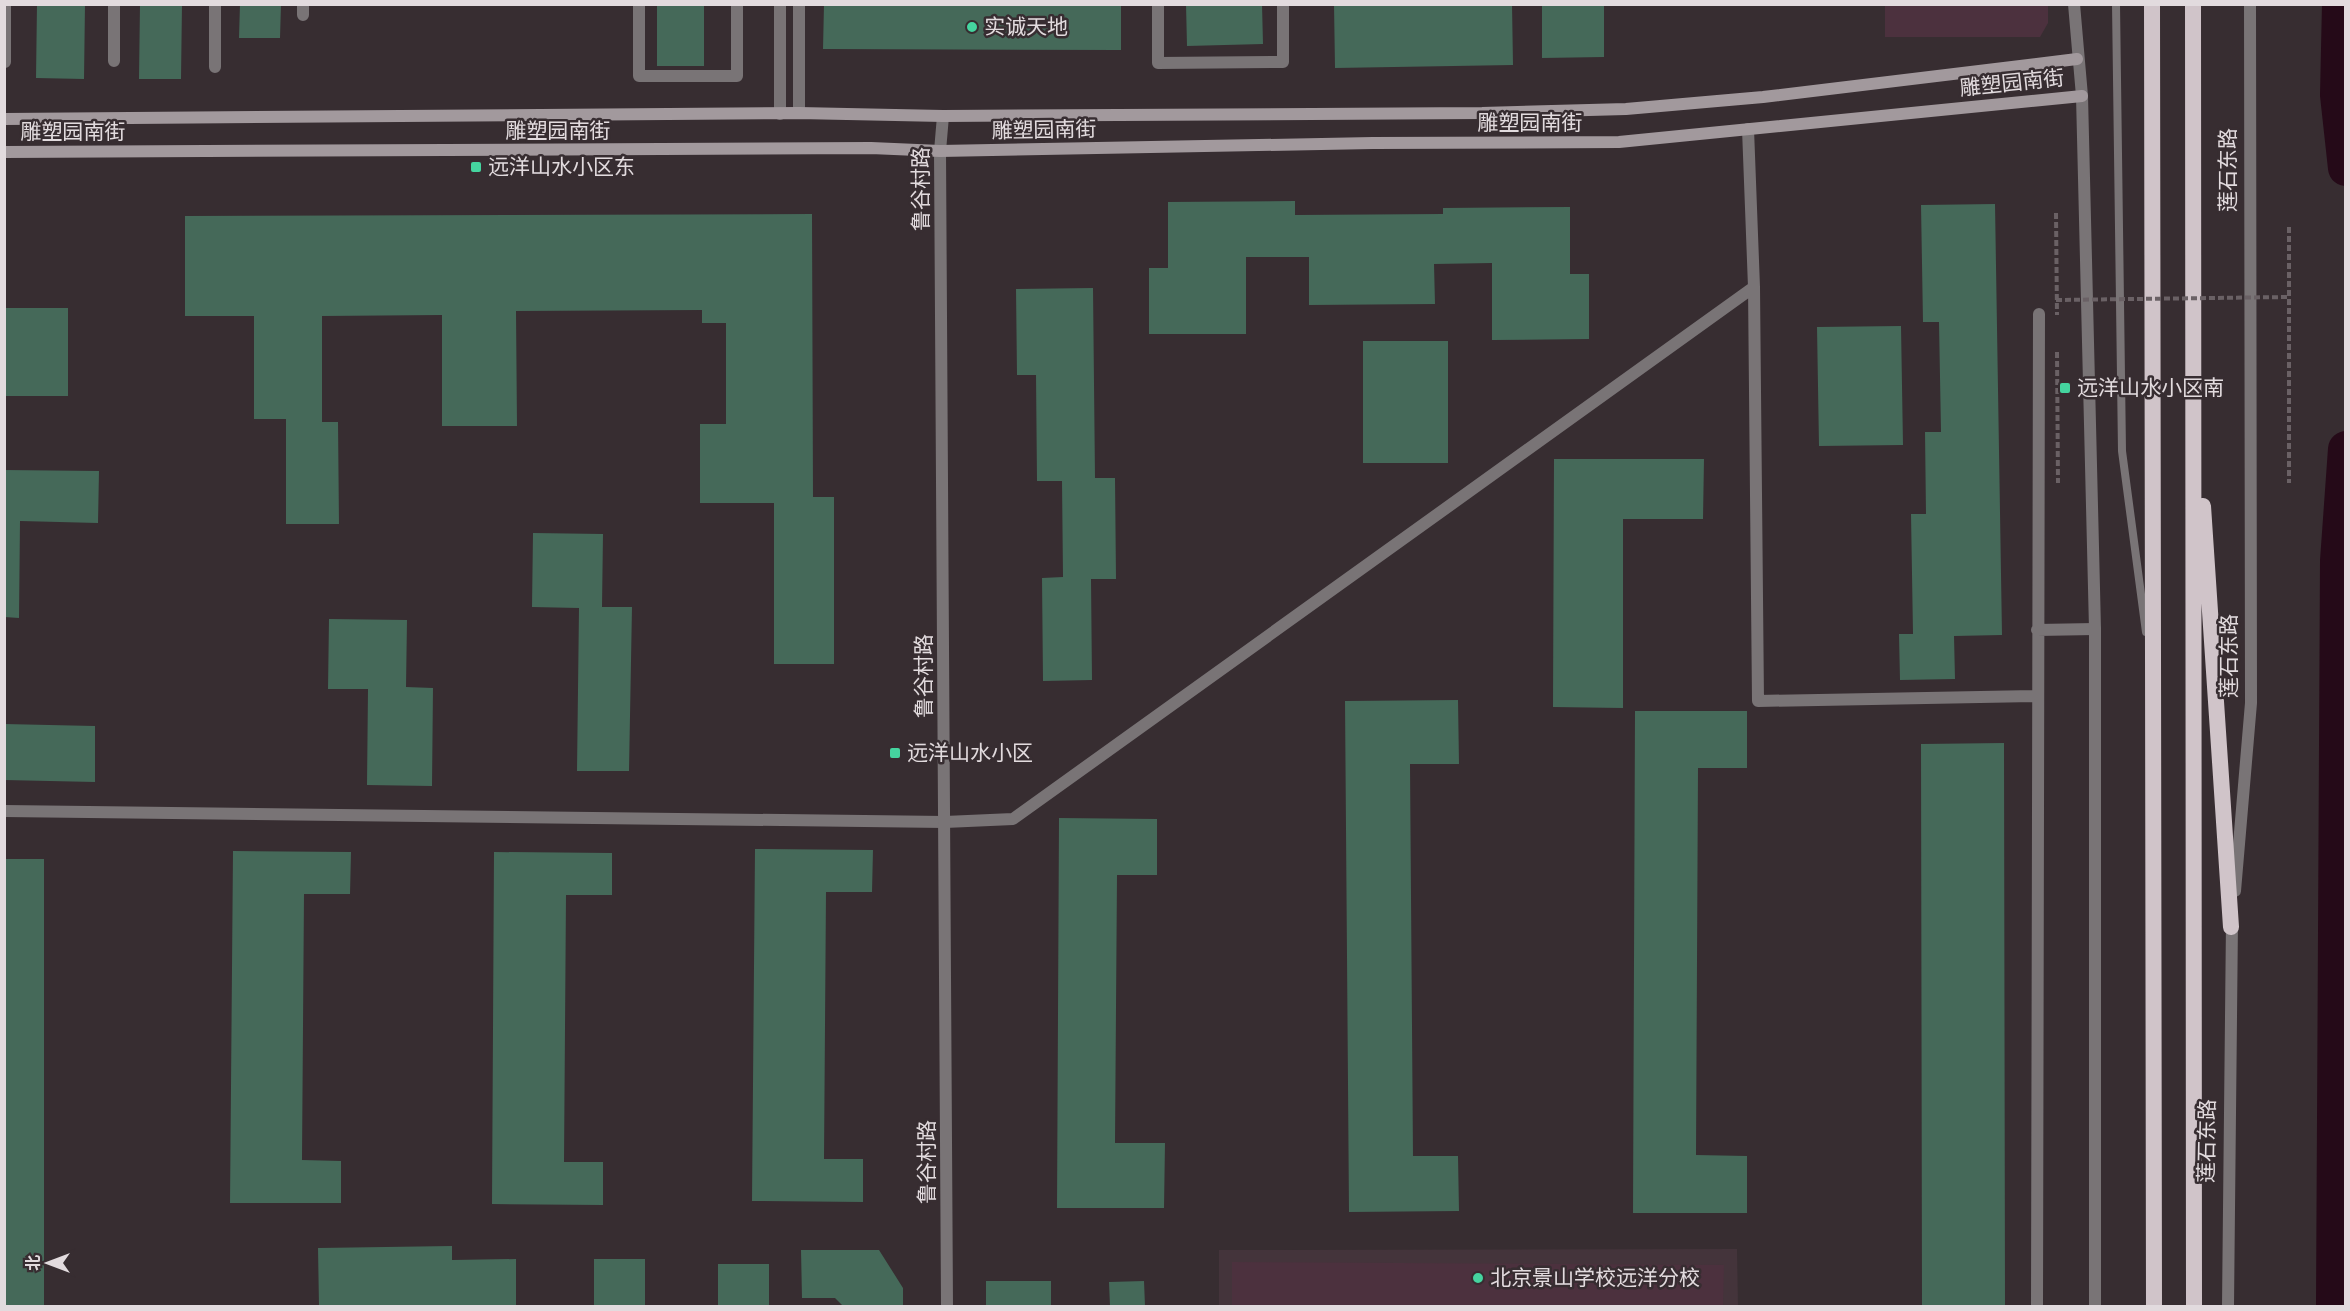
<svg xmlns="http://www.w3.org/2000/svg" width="2350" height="1311" font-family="'Exo 2','Noto Sans SC',sans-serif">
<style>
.built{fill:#44343b}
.park{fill:#4c313e}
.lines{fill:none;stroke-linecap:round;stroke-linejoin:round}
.river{stroke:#250a18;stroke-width:36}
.building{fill:#456959}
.path{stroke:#6a6165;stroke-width:4;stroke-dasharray:6 3;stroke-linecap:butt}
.service{stroke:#797476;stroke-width:8}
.minor{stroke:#797476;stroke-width:12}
.tertiary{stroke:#797476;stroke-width:12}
.secondary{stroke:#a2999d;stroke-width:12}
.trunk{stroke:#d0c4c9;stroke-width:16}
.path-bridge{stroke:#6a6165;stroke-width:4;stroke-dasharray:6 3;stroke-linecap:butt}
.poi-dot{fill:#45d49f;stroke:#372d31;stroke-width:2}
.labels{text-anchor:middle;stroke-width:5;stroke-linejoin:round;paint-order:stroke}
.poi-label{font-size:21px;fill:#e2dbde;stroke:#372d31;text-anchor:start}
.street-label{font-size:21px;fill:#e2dbde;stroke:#372d31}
</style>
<rect width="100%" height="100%" fill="#372d31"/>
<path class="built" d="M1737,1249L1738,1306H1219V1250Z"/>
<path class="park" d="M1885,5H2048V23L2040,37H1885Z
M1232,1262L1724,1265L1723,1306H1232Z"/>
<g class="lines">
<path class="river" d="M2340,4L2338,95L2346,168
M2334,1306L2338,561L2346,449"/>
</g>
<path class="building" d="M37,4H85L84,79L36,78Z
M140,4H182L181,79H139Z
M240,4H281L280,38H239Z
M657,4H704V66H657Z
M824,4H1121V50L823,49Z
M1186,4H1262L1263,44L1187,46Z
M1334,4H1512L1513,65L1335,68Z
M1542,4H1604V57L1542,58Z
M1295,201V215L1443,214V208L1570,207V274H1589V339L1492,340V263L1434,264L1435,304L1309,305V257H1246V334H1149V268H1168V202Z
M1995,204L2002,635L1954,636L1955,679L1900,680L1899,634H1913L1911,514H1926L1925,432H1941L1939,322H1923L1921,205Z
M812,214L813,497H834V664H774V503H700V424H726V323H702V310L516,311L517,426H442V315L322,316V422H338L339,524H286V419H254V316H185V216Z
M1093,288L1095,478H1115L1116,579H1091L1092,680L1043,681L1042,578L1063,577L1062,481H1037L1036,375H1017L1016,289Z
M4,308H68V396H4Z
M1901,326L1903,445L1819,446L1817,327Z
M1363,341H1448V463H1363Z
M1554,459H1704L1703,519H1623V708L1553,707Z
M4,470L99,471L98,523L20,521L19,618L4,617Z
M533,533L603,534L602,607H632L629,771H577L579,608L532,607Z
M329,619L407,620L406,687L433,688L432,786L367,785L368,689H328Z
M1458,700L1459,764H1410L1413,1156H1458L1459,1211L1349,1212L1345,701Z
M1635,711H1747V768H1698L1696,1155L1747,1156V1213H1633Z
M4,724L95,726V782L4,780Z
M2004,743L2005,1306H1922L1921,744Z
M1059,818L1157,819V875H1117L1115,1143H1165L1164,1208H1057Z
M755,849L873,850L872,892H826L824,1159H863V1202L752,1201Z
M233,851L351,852L350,894H304L302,1160L341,1161V1203H230Z
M494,852L612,853V895H566L564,1162H603V1205L492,1204Z
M4,859H44V1306H4Z
M452,1246V1260L516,1259V1306H319L318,1248Z
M801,1250H879L903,1288V1306H843L835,1298H802Z
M594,1259H645V1306H594Z
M718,1264H769V1306H718Z
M986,1281H1051V1306H986Z
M1144,1281L1145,1306H1110L1109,1282Z"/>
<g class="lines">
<path class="path" d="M2056,213L2057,315
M2289,227V483
M2057,352L2058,483"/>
<path class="service" d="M2116,4L2122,451L2146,632"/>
<path class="minor" d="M5,4V62
M114,4V61
M303,4V15
M639,4V76H737V4
M799,4V113
M1158,4V63L1283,62V4
M215,67V4
M780,114V4
M1748,129L1754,287L1758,701L2037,696
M2037,630L2095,629
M4,811L945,822L1013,819L1754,287
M2037,1306L2039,314"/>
<path class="tertiary" d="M2074,4L2082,96L2095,629V1306
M943,116L940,151L947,1306
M2235,891L2251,703L2250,4
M2228,1306L2232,921"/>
<path class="secondary" d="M4,119L799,113L943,116L1482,113L1626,109L1763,97L2077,59
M4,152L871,148L940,151L1373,143L1619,142L2082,96"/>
<path class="trunk" d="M2152,4L2154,1306
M2193,4L2194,1306
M2203,506L2231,927"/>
<path class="path-bridge" d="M2056,300L2289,297"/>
</g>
<g class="poi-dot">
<circle cx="972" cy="27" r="6"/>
<rect x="470" y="161" width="12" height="12" rx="3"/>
<rect x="2059" y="382" width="12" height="12" rx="3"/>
<rect x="889" y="747" width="12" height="12" rx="3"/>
<circle cx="1478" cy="1278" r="6"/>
</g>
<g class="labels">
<g class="poi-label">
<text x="984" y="34">实诚天地</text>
<text x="488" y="174">远洋山水小区东</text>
<text x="2077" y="395">远洋山水小区南</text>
<text x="907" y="760">远洋山水小区</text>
<text x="1490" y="1285">北京景山学校远洋分校</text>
</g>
<g class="street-label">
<text transform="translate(2012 83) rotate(-6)" y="7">雕塑园南街</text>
<text x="1530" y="130">雕塑园南街</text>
<text transform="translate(1044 130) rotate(-1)" y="7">雕塑园南街</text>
<text x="558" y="138">雕塑园南街</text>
<text x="73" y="139">雕塑园南街</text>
<text transform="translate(2228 170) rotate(-90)" y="7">莲石东路</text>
<text transform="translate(921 189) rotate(-90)" y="7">鲁谷村路</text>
<text transform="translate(2229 656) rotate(-90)" y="7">莲石东路</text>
<text transform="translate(924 676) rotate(-90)" y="7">鲁谷村路</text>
<text transform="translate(2207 1141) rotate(-89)" y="7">莲石东路</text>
<text transform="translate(927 1162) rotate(-90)" y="7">鲁谷村路</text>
</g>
</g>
<rect width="2350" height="1311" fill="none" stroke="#e2dbde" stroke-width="12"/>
<g transform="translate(48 1263) rotate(270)" stroke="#372d31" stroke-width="4.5" paint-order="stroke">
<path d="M0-4.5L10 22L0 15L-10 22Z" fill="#e2dbde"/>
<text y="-9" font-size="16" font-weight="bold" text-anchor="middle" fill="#e2dbde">北</text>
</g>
</svg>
